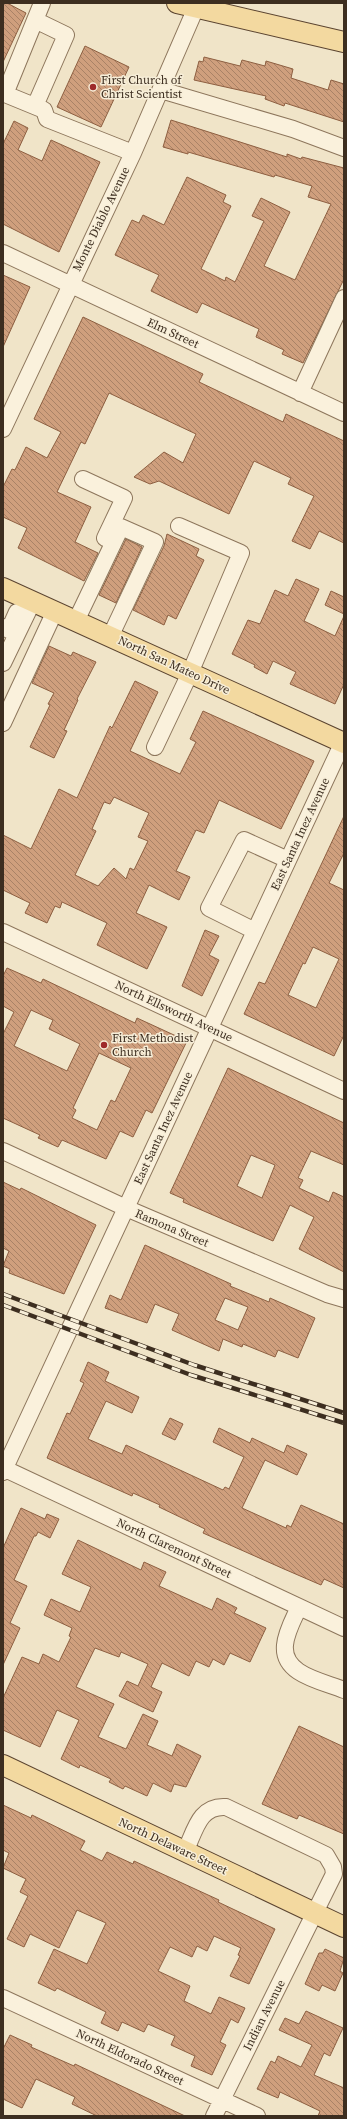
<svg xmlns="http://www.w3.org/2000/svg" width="347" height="2119" font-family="'Source Serif 4',serif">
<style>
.building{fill:url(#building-back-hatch);stroke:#8d5f41;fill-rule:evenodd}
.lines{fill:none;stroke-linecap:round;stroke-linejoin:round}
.minor-casing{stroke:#8d765c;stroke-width:18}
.major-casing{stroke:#5b4430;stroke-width:22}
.minor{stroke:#faf1dc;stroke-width:16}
.major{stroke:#f3d9a0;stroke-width:20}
.rail-casing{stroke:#3d2e20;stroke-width:4.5}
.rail{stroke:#f7eed8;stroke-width:3;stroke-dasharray:9;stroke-linecap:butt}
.poi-dot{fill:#9e2a2b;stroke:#f7eed8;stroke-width:1.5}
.labels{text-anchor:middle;stroke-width:3;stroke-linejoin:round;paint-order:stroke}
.poi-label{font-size:12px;fill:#3d2e20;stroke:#f7eed8;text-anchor:start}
.street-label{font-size:12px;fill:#3d2e20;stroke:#f7eed8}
</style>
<defs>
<pattern id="building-back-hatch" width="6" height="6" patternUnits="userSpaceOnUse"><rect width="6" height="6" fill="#cf9f7d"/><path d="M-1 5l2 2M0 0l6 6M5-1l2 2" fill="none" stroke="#a98266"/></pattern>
</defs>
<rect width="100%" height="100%" fill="#f0e4c8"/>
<path class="building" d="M3,3H7L26,13L3,62Z
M85,46L129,67L101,127L57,107Z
M204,57L240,66L242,60L265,66L266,61L293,69L291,78L328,90L331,80L344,84V122L285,103L284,106L265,99L266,96L194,80L199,61L203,62Z
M171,120L287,157V154L301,159L302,157L344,168V279L303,363L282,354L284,350L256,337L259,329L202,303L197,313L151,291L159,275L115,255L132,220L139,223L143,215L164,225L187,177L226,195L223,202L231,206L201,269L225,281L226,277L235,282L264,221L252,216L261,198L290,212L264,266L295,280L331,204L308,197L312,186L275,175L274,177L188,152V154L163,147Z
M14,121L28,128L18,150L42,161L51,140L100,162L59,252L3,224V144Z
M3,275L30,287L3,347Z
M83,317L203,374L199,382L283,422L286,414L344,441V543L319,531L310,549L292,541L314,496L288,484L291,478L254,461L229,514L159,481L150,484L134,477L164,452L183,463L196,434L109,393L85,444L81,442L57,492L91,507L75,542L98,553L84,581L18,548L27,528L3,517V487L12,469L15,470L26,447L47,458L61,432L34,419Z
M167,534L199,549L196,556L204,560L176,619L168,615L164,625L133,610L164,546Z
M126,539L142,547L116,603L99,595Z
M296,579L319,589L304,621L335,636L344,616V684L335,704L290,684L296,672L273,661L267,674L254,667L255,665L232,654L248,620L260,624L275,590L288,596Z
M331,591L344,597V614L325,605Z
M49,646L71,656L73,652L96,662L77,699L78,700L64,730L67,731L54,758L30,747L50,705L48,704L54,693L32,683Z
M135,681L158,692L130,751L180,774L196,742L190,739L203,711L314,761L281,829L219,800L204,833L196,830L176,871L190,877L179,900L149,885L136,913L167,927L147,969L97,945L107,923L62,902L60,908L55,906L47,923L25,913L30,903L3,890V835L31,849L59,789L77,798L110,726L112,728ZM114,797L149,813L138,837L148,841L134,870L130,868L126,879L114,868L98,886L75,875L96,831L92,829L104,802L110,804Z
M344,816V853L329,883L344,890V1035L334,1056L244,1014L259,982L265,984ZM313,947L339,959L316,1008L288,995L303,963L305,964Z
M205,930L219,936L209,955L219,960L202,996L182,986Z
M7,968L41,983L43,979L135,1023L137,1018L187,1041L152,1113L146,1110L133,1137L120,1131L106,1159L62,1140L58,1147L38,1138L40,1135L3,1118V1034L14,1012L3,1006V976ZM31,1010L53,1020L49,1029L80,1044L67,1071L14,1046ZM99,1053L131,1068L115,1102L111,1100L97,1130L72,1118L76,1110L73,1108Z
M228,1068L344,1123V1165L311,1151L298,1178L303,1180L299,1188L329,1202L333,1192L344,1197V1272L299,1249L314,1217L290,1205L273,1241L183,1202L184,1199L170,1193ZM251,1155L275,1165L262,1198L237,1186Z
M3,1182L20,1190L21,1188L96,1225L64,1294L9,1273L10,1269L3,1266L9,1251L3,1248Z
M145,1245L231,1284L230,1286L269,1302L270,1298L315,1318L298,1358L278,1350L275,1357L243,1344L242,1347L223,1339L219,1351L172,1330L179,1314L155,1304L147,1323L105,1308L110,1295L121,1300ZM225,1298L248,1307L238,1330L215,1320Z
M88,1362L109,1372L105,1381L139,1397L132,1413L106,1401L88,1439L122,1454L126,1445L223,1490L225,1487L229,1489L244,1457L213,1442L219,1428L250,1443L252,1438L284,1453L287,1445L307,1454L297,1475L265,1460L242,1508L286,1528L287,1525L291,1527L301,1505L344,1524V1588L324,1579L321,1585L284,1569L203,1533L205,1529L159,1507L160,1505L133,1493L132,1496L47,1458L67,1413L70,1414L84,1383L80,1381Z
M170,1418L183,1424L175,1440L162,1434Z
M21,1508L45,1519L47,1514L59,1519L50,1538L38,1532L36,1536H34L14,1580L27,1586L10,1623L20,1628L3,1665V1548Z
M78,1540L141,1570L144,1562L166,1572L159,1586L212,1610L217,1598L237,1608L234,1613L266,1628L250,1662L230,1653L224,1665L213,1659L209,1667L196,1661L189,1676L162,1663L151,1687L162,1692L153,1712L119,1696L127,1681L138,1686L148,1664L121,1652L119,1657L95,1648L76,1687L114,1704L98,1737L126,1749L143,1714L158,1721L147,1745L172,1756L177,1744L201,1756L186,1787L174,1784L171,1792L153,1783L147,1796L125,1786L123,1789L109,1782L111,1779L80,1765L79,1768L61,1759L79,1720L57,1710L40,1747L3,1730V1698L22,1657L39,1664L43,1654L59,1662L71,1637L69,1636L72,1628L44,1615L51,1599L80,1612L91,1587L62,1574Z
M299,1726L344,1747V1834L299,1815L297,1819L262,1804Z
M3,1805L31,1818L32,1815L85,1841L80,1850L102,1861L107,1852L133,1864L134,1861L219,1900L218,1902L275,1929L249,1984L230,1976L240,1956L238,1955L241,1948L214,1936L207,1951L197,1946L192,1957L170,1947L158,1971L190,1986L184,2001L211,2014L219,1997L245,2008L238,2023L231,2019L220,2042L226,2045L212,2075L191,2066L195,2056L171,2045L175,2036L148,2024L144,2032L122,2022L118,2031L101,2023L106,2012L57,1988L55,1991L38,1983L54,1949L87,1964L106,1923L77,1910L59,1948L30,1934L24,1947L7,1939L28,1896L20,1892L26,1879L3,1868L9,1853L3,1850Z
M325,1949L344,1958L340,1971L343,1973L335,1991L322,1985L319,1991L305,1984L319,1953H323Z
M306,2011L343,2028L330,2056L324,2053L314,2075L344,2088V2116H318L320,2111L280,2092L278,2098L257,2089L271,2061L275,2063L278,2056L301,2067L312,2045L279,2030L285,2018L299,2024Z
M10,2035L32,2045L31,2047L74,2066L75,2064L185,2116H97L72,2104L75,2097L36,2079L22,2108L3,2099V2049Z"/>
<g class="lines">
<g class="minor-casing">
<path id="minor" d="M42,3L5,94L44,110L47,119L133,153
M161,90L293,129L344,148
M35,106L66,35L35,20
M3,253L344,413
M300,393L344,298
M3,429L133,153L198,3
M83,479L124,498L105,538
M76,621L121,527L155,542L110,637
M3,627L9,630L17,612
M3,663L33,601
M3,723L55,611
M155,747L190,673L241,553L179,526
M255,931L209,908L244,840L288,860
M3,932L344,1091
M3,1151L126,1208L327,1294L344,1299
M3,1468L344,1628
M3,1472L344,740
M299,1607C294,1618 286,1632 285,1645C282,1675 322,1681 344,1690
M185,1852C195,1831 199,1805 226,1807L326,1855L333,1867L334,1874L214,2116
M3,1998L257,2116"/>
</g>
<g class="major-casing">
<path id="major" d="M177,3L344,42
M3,588L344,743
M3,1765L344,1927"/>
</g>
<use href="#minor" class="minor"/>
<use href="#major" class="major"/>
<g class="rail-casing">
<path id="rail" d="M3,1294L194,1365L344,1413
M3,1305L191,1375L344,1423"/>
</g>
<use href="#rail" class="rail"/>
</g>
<g class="poi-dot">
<circle cx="93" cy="87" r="4"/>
<circle cx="104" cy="1045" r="4"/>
</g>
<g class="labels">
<g class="poi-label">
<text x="101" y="84">First Church of<tspan x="101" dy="14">Christ Scientist</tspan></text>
<text x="112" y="1042">First Methodist<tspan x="112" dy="14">Church</tspan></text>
</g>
<g class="street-label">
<text transform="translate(101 219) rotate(-64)" y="4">Monte Diablo Avenue</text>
<text transform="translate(173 333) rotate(25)" y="4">Elm Street</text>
<text transform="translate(174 665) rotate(25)" y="4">North San Mateo Drive</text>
<text transform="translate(300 834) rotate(-65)" y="4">East Santa Inez Avenue</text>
<text transform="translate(174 1011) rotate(25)" y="4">North Ellsworth Avenue</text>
<text transform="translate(163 1128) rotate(-65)" y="4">East Santa Inez Avenue</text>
<text transform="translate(172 1228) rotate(23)" y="4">Ramona Street</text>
<text transform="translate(174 1548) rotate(25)" y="4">North Claremont Street</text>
<text transform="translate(173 1846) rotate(25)" y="4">North Delaware Street</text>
<text transform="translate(264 2015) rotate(-63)" y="4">Indian Avenue</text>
<text transform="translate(130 2057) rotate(25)" y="4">North Eldorado Street</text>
</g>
</g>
<rect width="347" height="2119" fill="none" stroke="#3d2e20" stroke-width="8"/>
</svg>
